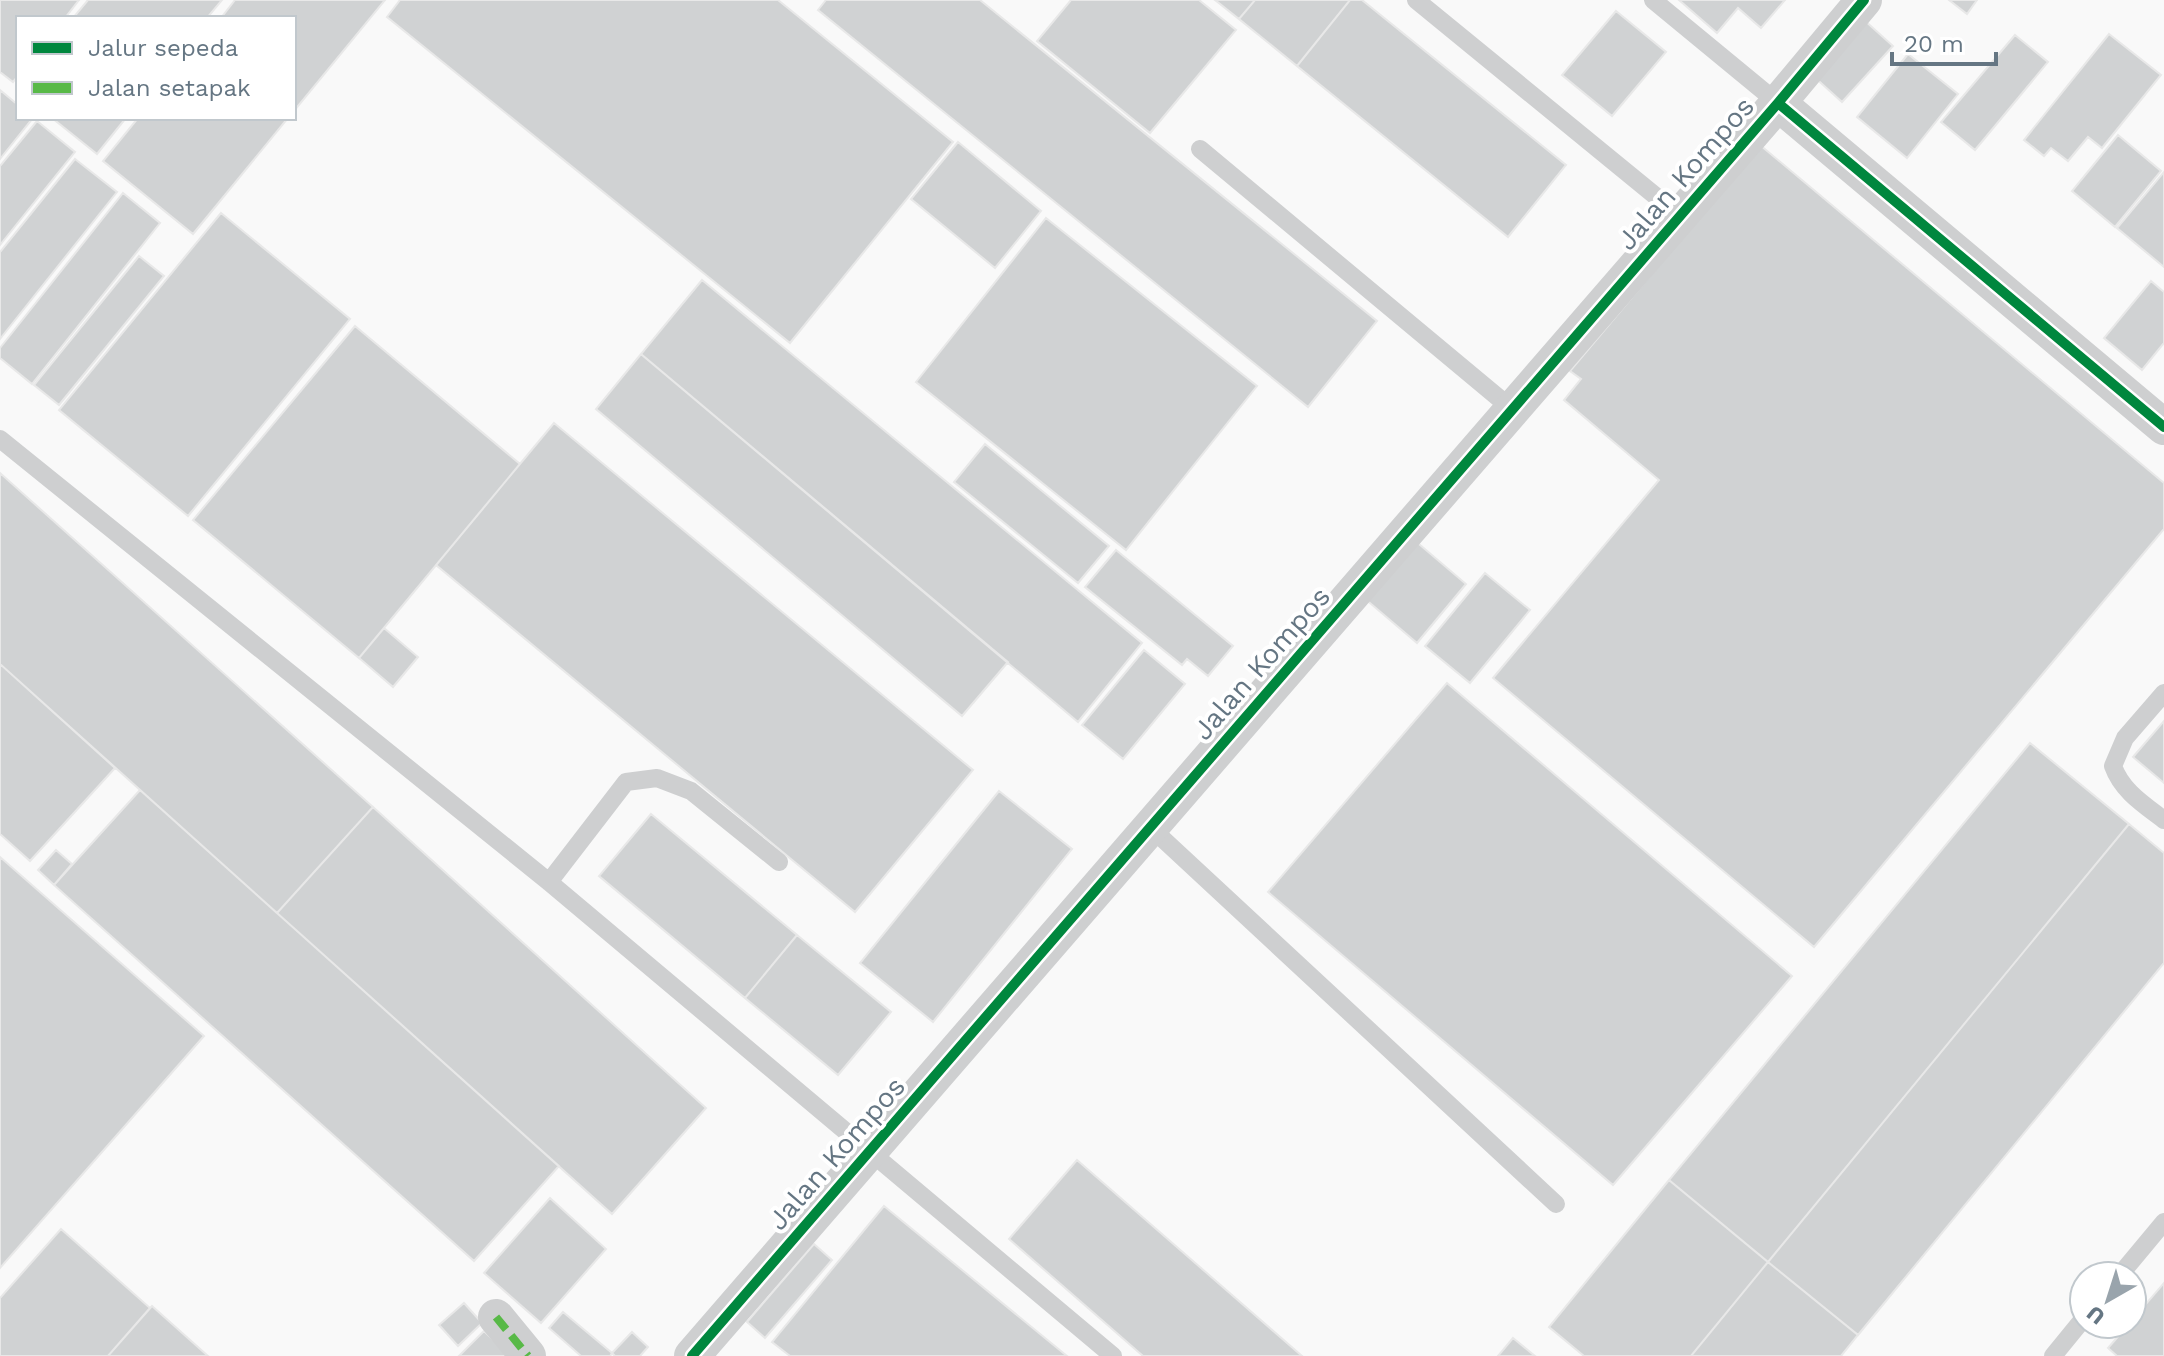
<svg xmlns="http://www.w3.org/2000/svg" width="2164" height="1356" font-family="'Work Sans',sans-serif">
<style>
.building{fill:#d0d2d3;stroke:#e8e8e8;stroke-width:2}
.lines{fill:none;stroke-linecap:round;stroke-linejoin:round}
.lane{stroke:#cecfd0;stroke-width:18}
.street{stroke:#cecfd0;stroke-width:36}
.quiet{stroke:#58b947;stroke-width:8;stroke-dasharray:16 8;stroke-linecap:butt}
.cycleway-casing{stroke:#fff;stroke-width:15}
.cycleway{stroke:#00873e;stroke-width:10}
.labels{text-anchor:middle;stroke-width:8;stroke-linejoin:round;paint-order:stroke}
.street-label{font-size:28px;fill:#657683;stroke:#fff}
</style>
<rect width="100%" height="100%" fill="#f9f9f9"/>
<path class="building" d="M0,0H79L65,18H18V76L13,82L0,72Z
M88,0H222L207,18H73Z
M235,0H385L294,111V18H221Z
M400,0H778L953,142L790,343L387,17Z
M826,0H980L1377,321L1308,407L818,10Z
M1071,0H1199L1236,30L1150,133L1037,41Z
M1215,0H1255L1239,19Z
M1255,0H1350L1297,66L1239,19Z
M1350,0H1362L1566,165L1508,237L1297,66Z
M1679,0H1785L1761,28L1738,8L1717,33Z
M1949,0H1977L1967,14Z
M1616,11L1666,52L1612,116L1562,75Z
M1863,19L1893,46L1842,102L1811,74Z
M2109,34L2161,75L2102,148L2088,137L2068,161L2051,148L2044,156L2024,140Z
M2015,35L2048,62L1975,150L1941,122Z
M1908,54L1958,94L1907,158L1857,117Z
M0,90L18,105V118H33L0,159Z
M52,118H126L97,154Z
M138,118H288L193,234L103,161Z
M37,121L75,152L0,245V166Z
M2118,135L2161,171L2115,227L2072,191Z
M958,142L1041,211L995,268L911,199Z
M1760,145L2164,483V529L1814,947L1493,678L1659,480L1564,400L1581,379L1570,371Z
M75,159L117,192L0,339V252Z
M2164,172V267L2117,228Z
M123,193L160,223L32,384L0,358V348Z
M221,213L350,319L188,516L59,410Z
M1046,218L1257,386L1126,550L916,382Z
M139,256L164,276L59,405L34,385Z
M702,280L1142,643L1078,722L641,354Z
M2151,281L2164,292V343L2142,370L2104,338Z
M355,326L520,464L359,658L193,520Z
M641,354L1008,662L962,716L596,409Z
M554,423L973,770L855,912L436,565Z
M985,444L1109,546L1078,583L954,482Z
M0,473L373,807L277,913L0,664Z
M1406,533L1466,584L1417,643L1357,592Z
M1116,550L1233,646L1208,676L1187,659L1182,665L1085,587Z
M1485,573L1530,610L1470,683L1425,646Z
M384,628L418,657L393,687L359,658Z
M1144,650L1185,684L1123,759L1082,725Z
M0,664L115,768L30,861L0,834Z
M1447,683L1792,976L1613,1185L1268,892Z
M2164,721V783L2133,757Z
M2030,743L2129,824L1768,1262L1669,1180Z
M140,790L559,1166L474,1261L54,885Z
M999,791L1072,849L933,1022L860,963Z
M373,807L706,1108L612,1214L277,913Z
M651,814L797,935L745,998L599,876Z
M2129,824L2164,853V963L1858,1335L1768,1262Z
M56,850L72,864L54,885L38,870Z
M0,857L204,1036L0,1268Z
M797,935L891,1012L838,1075L745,998Z
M1077,1160L1302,1356H1143L1009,1239Z
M1669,1180L1768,1262L1691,1356H1584L1549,1327Z
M550,1198L606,1249L541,1323L484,1273Z
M884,1206L1067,1356H790L772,1342Z
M61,1229L150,1308L108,1356H0V1298Z
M814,1244L832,1260L765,1338L747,1322Z
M1768,1262L1858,1335L1841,1356H1691Z
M2164,1283V1356H2117L2108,1348L2129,1324H2132V1320Z
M464,1303L482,1323L458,1346L439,1325Z
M152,1306L208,1356H108Z
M563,1312L612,1353L610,1356H581L549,1328Z
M484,1331L510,1356H459Z
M632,1332L648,1347L640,1356H615L612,1353Z
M1513,1338L1535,1356H1498Z"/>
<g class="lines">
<path class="lane" d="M1416,0L1680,216
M1653,0L1778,103
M1200,149L1512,409
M0,439L549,882L1113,1356
M2164,693L2125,738L2113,766C2122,791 2143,804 2164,820
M1150,827L1556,1204
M549,882L626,782L657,778L691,791L779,862
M2119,1276L2164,1222
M2053,1356L2084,1318"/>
<path class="street" d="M1778,103L2164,427
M496,1317L528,1356
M692,1356L1778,103L1864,0"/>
<path class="quiet" d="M496,1317L528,1356"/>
<g class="cycleway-casing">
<path id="cycleway" d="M1778,103L2164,427
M692,1356L1778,103L1864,0"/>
</g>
<use href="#cycleway" class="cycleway"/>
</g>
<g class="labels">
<g class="street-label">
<text transform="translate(1685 173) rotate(-49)" y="10">Jalan Kompos</text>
<text transform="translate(1261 663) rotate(-49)" y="10">Jalan Kompos</text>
<text transform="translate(836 1153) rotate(-49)" y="10">Jalan Kompos</text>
</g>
</g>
<rect x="16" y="16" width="280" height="104" fill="#ffffff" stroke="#c1c8cd" stroke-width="2"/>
<rect x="32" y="42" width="40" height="12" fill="#00873e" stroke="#c1c8cd" stroke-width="2"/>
<text x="88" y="56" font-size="24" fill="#657683">Jalur sepeda</text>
<rect x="32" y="82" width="40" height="12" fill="#58b947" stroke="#c1c8cd" stroke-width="2"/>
<text x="88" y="96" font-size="24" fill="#657683">Jalan setapak</text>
<g transform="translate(2108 1300) rotate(219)"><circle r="38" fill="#ffffff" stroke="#c1c8cd" stroke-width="2"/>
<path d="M0-6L14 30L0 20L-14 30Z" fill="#99a4ac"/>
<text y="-12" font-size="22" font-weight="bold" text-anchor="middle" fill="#657683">U</text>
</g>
<path d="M1892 52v12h104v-12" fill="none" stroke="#657683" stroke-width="4"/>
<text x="1904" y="52" font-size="24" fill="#657683" stroke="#ffffff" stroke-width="6" paint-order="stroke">20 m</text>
</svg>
